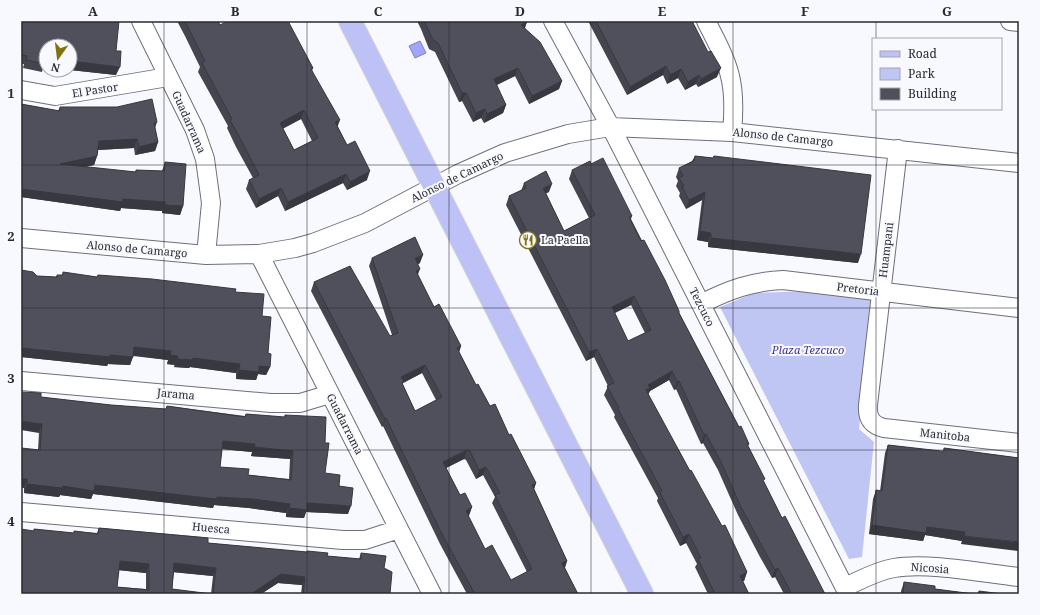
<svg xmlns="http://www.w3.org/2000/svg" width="1040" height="615" font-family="'Noto Serif',serif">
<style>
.green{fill:#c0c6f4}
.water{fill:#9fa6fb;stroke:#7c81be}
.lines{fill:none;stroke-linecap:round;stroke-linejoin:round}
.minor-casing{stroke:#6e6f7c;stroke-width:20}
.major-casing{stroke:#d4d4d6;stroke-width:24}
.minor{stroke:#fff;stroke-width:18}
.major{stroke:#bdc1f5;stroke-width:22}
.wall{fill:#44454f;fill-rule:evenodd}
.shaded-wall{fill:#373840}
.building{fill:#4f505c;stroke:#373840;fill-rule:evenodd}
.grid{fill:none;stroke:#292a30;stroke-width:1;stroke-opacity:0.55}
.labels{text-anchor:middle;stroke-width:4;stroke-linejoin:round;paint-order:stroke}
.street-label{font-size:11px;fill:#292a30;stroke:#f8f9fe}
.poi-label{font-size:11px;fill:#292a30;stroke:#f8f9fe;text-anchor:start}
.park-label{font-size:11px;font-style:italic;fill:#3b3596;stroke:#f8f9fe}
.neatline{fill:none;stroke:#292a30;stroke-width:1.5}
.grid-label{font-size:13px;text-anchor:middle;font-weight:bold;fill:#292a30}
</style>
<rect width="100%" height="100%" fill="#f8f9fe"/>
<path class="green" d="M808,291L873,298L859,429L874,442L862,557L849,559L720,307L754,293Z"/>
<path class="water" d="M420,41L426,53L415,58L409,46Z"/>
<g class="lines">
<g class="minor-casing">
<path id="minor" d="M141,21L195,130L205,159L211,203L206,255
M553,21L616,137L848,594
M706,21C729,65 737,81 732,132
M1010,21L1019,22
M21,90L55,96L168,77
M898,149L868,405C867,418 872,425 884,428L1019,443
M21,238L206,255L259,254L295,248L313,243L365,223L458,174L505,153L568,134L610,127L732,132L1019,163
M259,254L432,594
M701,304C728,290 753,281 783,280L1019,308
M21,381L271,403H300L330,394
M21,512L343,540H365L399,529
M845,587C861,580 876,571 894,568C928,562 983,573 1019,577"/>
</g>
<g class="major-casing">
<path id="major" d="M350,21L642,594"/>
</g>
<use href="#minor" class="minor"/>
<use href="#major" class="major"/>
</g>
<path class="wall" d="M21,21L116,51V75L43,67L42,72L23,68L24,64H21Z
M177,21H218L220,25L313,68L312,71L338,127L347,145L367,180L347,190L343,183L285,211L278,196L256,208L246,189L249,180L253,178L236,147L227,128L228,126L198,72L200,67L185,36ZM301,119L312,141L294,150L283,128Z
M417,21H527L525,28L562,81L559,89L529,104L515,76L496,85L506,105L503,113L484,123L481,118L473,122L462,101L459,102L435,52L429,49L421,29Z
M588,21H692L717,77L698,87L696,84L685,90L678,78L667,84L663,75L627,95Z
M21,104L58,111L60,107L155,128L158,142L155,151L135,155L134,148L98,150L97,156L94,165L84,167L135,172L136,170L162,171L165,162L183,206L180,215L162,213V211L121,208L120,211L21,197Z
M695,156L713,158L714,156L858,263L708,247V242L697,240L702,200L686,209L679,196L680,193L676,186L678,181L676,177L679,168L692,161Z
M591,164L632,216L631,219L679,313L739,427L749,444L748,446L764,482L782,518L825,594H784L775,577L772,578L760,557L738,515L718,470L703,443L701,444L676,389L674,390L669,380L650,391L648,394L690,471L747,572L744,581H743L749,594H708L695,567L697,564L686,543L680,546L657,501L658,498L614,417L615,415L604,395L608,386L594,357L586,361L506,205L509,196L521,191L524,183L549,192L546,193L564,231L589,218L569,179L572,170ZM631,305L645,333L628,341L614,313Z
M372,258L420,263L418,264V275L434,307L461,346L459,352L476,385L509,435L536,483L534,489L567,561L565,568L578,594H467L440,544L383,426L382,427L311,291L314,282L390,336L392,335L369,266ZM422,373L436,400L415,411L403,385V383ZM464,459L466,460L476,479L483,475L495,497L492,503L527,572L511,580L485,549L468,516L472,507L460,495L446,468Z
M21,270L37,276L56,277L57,275H62L63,272L97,277L98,275L235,292L262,316L270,367L266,375L258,374L256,380L236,379V373L190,367L189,368L174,367L175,365L167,364L168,360L133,356L130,365L108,364L107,366L21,357Z
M41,397L111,405L166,409L167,406L245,416L246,414L284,417L285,415L325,443V473L339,486L348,514L306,512L304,518L286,517V513L249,508L214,505L213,508L93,494L91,499L60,495L59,497L24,493V488L21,487V448L38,450ZM222,449L252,452L251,456L290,459L289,479L248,475L220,467Z
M888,445L941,451H943L944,448L1019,458L961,544L962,541L925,535L923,541L869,534L873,499L876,490L880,491L885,453Z
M99,528L208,543L306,552L307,551L327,556L359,559L361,553L384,568L390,594H301L302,585L278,583L261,594H21L34,529L74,533V531L97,533ZM119,570L146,573V589L117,587ZM174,572L213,576L211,594L172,589Z
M904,582L935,589L974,594H901V591Z"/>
<path class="shaded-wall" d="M527,22L524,30L521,25Z
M46,58V67H43L45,64L44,63Z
M70,61L120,67L116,75L70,70Z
M666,66L663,75L627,95L630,87Z
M518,68L515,76L491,88L494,79Z
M721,68L717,77L698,87L701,79Z
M681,69L678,78L667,84L670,75Z
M699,75L696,84L685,90L688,82Z
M562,81L559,89L529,104L532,96Z
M462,93H466L462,101L459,102Z
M506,105L503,113L484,123L487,114Z
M485,109L481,118L473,122L476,113Z
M304,110L301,119L277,132L280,123Z
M340,120L337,128L335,122Z
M157,122L154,131V123Z
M137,139L134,148L96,150L99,141Z
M158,142L155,151L135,155L139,147Z
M97,156L94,165L57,173L60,164Z
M370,171L367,180L347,190L350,182Z
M346,174L343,183L285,211L288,202Z
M552,184L549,192L540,196L543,188Z
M281,188L278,196L256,208L259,199Z
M21,189L123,199L165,202L162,211L121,208L120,211L21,197Z
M705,192L702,200L686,209L689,200Z
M165,205L183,206L180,215L162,213Z
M700,231L711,233L708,242L697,240Z
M711,238L861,254L858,263L708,247Z
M423,255L420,263L412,267L415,258Z
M420,269L417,277L416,271Z
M634,296L631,305L609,316L612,307Z
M461,346L458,355L457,348Z
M134,347L171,351L168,360L130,355Z
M21,348L110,355L133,357L130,365L108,364L107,366L21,357Z
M597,349L594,357L586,361L589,352Z
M170,355L178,356L175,365L167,364Z
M193,358L240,364L236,373L190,367L189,368L174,367L177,359Z
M425,365L422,373L403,383L401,391V377Z
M259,366L270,367L266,375L258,374L256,380L236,379L239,370Z
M672,371L669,380L650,391L647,397L643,399L648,385Z
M677,381H679L676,389L674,390Z
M386,418L383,426L382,427L385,419Z
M21,421L42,424L39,433L21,430Z
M706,434L703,443L701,444L704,435Z
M223,441L255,444L252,452L220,449Z
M254,447L293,451L290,459L251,456Z
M467,450L464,459L440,471L443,462Z
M486,467L483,475L476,479L479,470Z
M21,479H27L24,488L21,487Z
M536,483L533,492L532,485Z
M27,484L63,486L95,485L217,497L253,499L290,504L286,513L249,508L214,505L213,508L93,494L91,499L60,495L59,497L24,493Z
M307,503L351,506L348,514L306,512L304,518L286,517L289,508Z
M472,507L469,516L463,519L466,511Z
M872,525L927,527L965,532L962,541L925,535L923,541L869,534Z
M689,534L686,543L680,546L683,537Z
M964,536L1019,542V551L961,544Z
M120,561L149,564L146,573L117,570Z
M567,561L564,569L562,563Z
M174,563L216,568L213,576L171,572Z
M778,568L775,577L772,578L775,570Z
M747,572L744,581L737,584L740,576Z
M281,574L305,577L302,585L278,583L261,594H251Z"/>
<path class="building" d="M21,21H119L116,51H121L120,67L70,61V46H46V58L45,64L26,60L27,56L21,55Z
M185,21H218L220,25L228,21H288L313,68L311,69L340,120L335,122L347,145L355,141L370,171L350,182L346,174L288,202L281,188L259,199L249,180L259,175L240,138L230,120L232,119L202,63L205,61ZM304,110L318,138L294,150L280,123Z
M424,21H527V22L521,25L540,42L562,81L532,96L518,68L494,79L506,105L487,114L485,109L476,113L466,93H462L438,43L433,40Z
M596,21H692L708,52L711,51L721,68L701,79L699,75L688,82L681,69L670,75L666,66L630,87Z
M152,99L157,122L154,123L158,142L139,147L137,139L99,141L97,156L60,164L136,172V170L164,171L165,162L186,164L183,206L165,205V202L123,199V202L21,189V104L60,111V107H117Z
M695,156L713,158L714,156L871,175L861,254L711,238V233L700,231L705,192L689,200L682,187L684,186L679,178L683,176L679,168L694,161Z
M603,158L632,216L629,217L641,241L644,240L665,280L679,311V313L739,427L741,426L749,444H747L765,479L763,480L782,518L785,516L825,594H792L778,568L775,570L763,548L741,507L721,462L706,434L704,435L679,381H677L672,371L648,385L650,388L646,390L690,471L691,470L722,526L725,525L747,572L740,576L749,594H715L698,559L701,558L689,534L683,537L660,493L662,491L618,409L619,408L607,386L614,383L597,349L589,352L509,196L526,188L524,183L546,171L552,184L543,188L564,231L595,215L572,170L590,161L591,164ZM634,296L651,330L628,341L612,307Z
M415,237L423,255L415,258L420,269L416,271L434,307L439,304L461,346L457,348L476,385L478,384L490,406L495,404L509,435L511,434L536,483L532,485L567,561L562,563L578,594H475L443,536L386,418L385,419L314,282L350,266L390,336L398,333L372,258ZM425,365L442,397L415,411L402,383L404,382L401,377ZM467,450L470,451L479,470L486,467L500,493L495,495L532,569L511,580L492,545L485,549L466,511L472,507L465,493L460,495L443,462Z
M21,270L33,272L37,276L57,277V275H63V272L97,277L98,275L152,279L236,289L235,292L264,294L262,316L271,317L268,353L271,354L270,367L259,366V372L239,370L240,364L193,358L192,360L177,359L178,356L170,355L171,351L134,347L133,357L110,355V357L21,348Z
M21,392L41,393V397L111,405L166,409L167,406L245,417L246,414L285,417V415L326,417L325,443H329L325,473L340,475L339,486L353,488L351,506L307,503V510L289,508L290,504L253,499L217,497L216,499L95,485L94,491L63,486L62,488L27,484V479H21V448L40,450L42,424L21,421ZM223,441L255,444L254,447L293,451L291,480L248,475L249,469L220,467Z
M888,445L941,451H944V448L1019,458V542L964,536L965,532L927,527L926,533L872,525L876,490L882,491Z
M99,528L208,538V543L307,552V551L328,553L327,556L361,559V553L386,556L384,568L392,572L390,594H303L305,577L281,574L251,594H213L216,568L174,563L172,589L212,594H21V529L34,531V529L74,533V531L98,534ZM120,561L149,564V590L117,587Z
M904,582L935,586V589L974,594H903Z
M979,591L1002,594H978Z"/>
<path class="grid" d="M164,21V594M307,21V594M449,21V594M591,21V594M733,21V594M876,21V39M876,109V594M21,165H1019M21,308H1019M21,450H1019"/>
<defs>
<g id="restaurant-ring" transform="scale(0.9)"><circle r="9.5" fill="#f8f9fe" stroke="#807111" stroke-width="1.5"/><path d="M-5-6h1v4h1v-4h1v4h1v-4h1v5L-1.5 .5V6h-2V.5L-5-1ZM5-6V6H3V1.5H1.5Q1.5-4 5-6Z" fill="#807111"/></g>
</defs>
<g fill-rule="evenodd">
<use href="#restaurant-ring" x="528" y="240"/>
</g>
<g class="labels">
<g class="street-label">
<text transform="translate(95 90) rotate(-9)" y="4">El Pastor</text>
<text transform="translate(189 122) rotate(66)" y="4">Guadarrama</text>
<text transform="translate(783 137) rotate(6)" y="4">Alonso de Camargo</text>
<text transform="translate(457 177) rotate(-26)" y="4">Alonso de Camargo</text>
<text transform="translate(137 249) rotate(5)" y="4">Alonso de Camargo</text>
<text transform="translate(886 250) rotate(-83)" y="4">Huampani</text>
<text transform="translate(858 289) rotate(7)" y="4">Pretoria</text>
<text transform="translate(702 307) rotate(63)" y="4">Tezcuco</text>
<text transform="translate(176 394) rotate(5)" y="4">Jarama</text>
<text transform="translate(345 424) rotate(63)" y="4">Guadarrama</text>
<text transform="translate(945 435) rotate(6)" y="4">Manitoba</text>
<text transform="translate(211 528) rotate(5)" y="4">Huesca</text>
<text transform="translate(930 568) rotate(4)" y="4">Nicosia</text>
</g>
<g class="poi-label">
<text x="541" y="244">La Paella</text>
</g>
<g class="park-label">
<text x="808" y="354">Plaza Tezcuco</text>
</g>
</g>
<rect width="1040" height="615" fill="none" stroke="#f8f9fe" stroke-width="44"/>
<rect x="872" y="38" width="130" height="72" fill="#f8f9fe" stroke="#a5a6ac"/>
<rect x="880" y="51" width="20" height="6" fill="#bdc1f5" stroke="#a5a6ac"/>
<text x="908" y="58" font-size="12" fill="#292a30">Road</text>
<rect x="880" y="68" width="20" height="12" fill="#c0c6f4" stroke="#a5a6ac"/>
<text x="908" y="78" font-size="12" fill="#292a30">Park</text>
<rect x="880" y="88" width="20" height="12" fill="#4f505c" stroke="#a5a6ac"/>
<text x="908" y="98" font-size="12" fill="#292a30">Building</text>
<g transform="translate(58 58) rotate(194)"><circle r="19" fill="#f8f9fe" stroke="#a5a6ac"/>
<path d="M0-3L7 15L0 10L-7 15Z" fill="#807111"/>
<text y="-6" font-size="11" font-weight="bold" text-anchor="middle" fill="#292a30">N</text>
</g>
<rect x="22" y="22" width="996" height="571" class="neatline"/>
<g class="grid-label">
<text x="93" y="16">A</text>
<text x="235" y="16">B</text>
<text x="378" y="16">C</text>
<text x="520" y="16">D</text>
<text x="662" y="16">E</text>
<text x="805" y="16">F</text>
<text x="947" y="16">G</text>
<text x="11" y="98">1</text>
<text x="11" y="241">2</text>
<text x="11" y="383">3</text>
<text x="11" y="526">4</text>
</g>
</svg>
